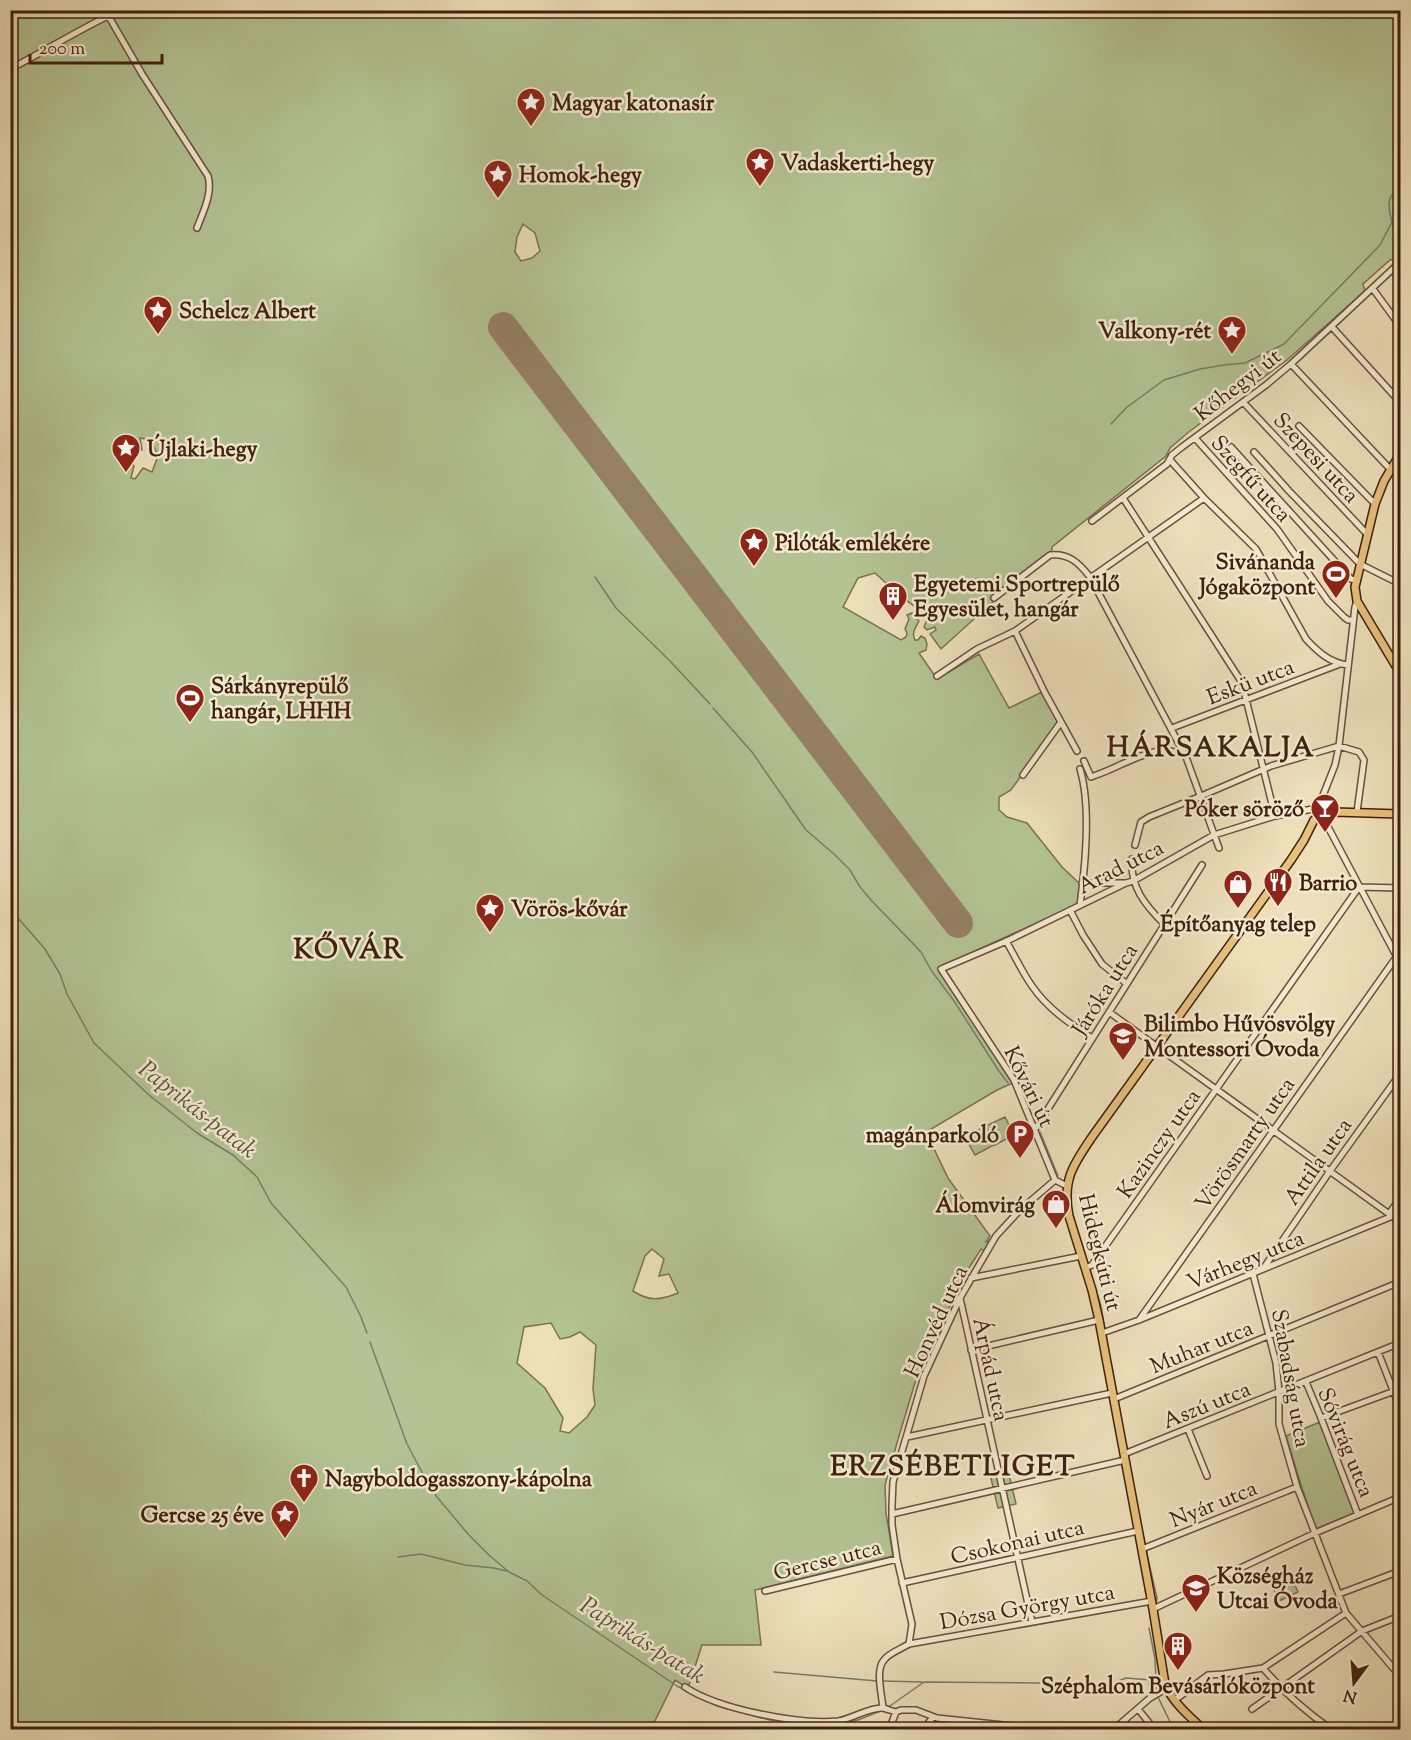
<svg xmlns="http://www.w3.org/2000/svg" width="1411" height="1740" font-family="'Sorts Mill Goudy',serif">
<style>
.green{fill:#b3c393;stroke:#7a7250;stroke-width:1.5;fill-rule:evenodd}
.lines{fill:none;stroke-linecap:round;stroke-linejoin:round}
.stream{stroke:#767e6c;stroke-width:1.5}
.runway{stroke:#968064;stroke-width:30}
.minor-casing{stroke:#6b5039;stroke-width:8}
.major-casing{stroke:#40200e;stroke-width:10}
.minor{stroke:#f3ead2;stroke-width:5}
.major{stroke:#e6c07d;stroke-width:7}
.labels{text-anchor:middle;stroke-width:5;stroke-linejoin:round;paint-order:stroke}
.poi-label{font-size:22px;font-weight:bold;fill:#40200e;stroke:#f3ead2;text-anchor:start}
.street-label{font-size:22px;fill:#40200e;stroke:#f3ead2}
.water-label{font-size:24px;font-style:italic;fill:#5b4f3d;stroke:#f3ead2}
.district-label{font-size:28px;font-weight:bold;letter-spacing:1.5px;fill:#40200e;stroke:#f3ead2}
</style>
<rect width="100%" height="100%" fill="#ecdfba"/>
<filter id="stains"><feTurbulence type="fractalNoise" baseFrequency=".00333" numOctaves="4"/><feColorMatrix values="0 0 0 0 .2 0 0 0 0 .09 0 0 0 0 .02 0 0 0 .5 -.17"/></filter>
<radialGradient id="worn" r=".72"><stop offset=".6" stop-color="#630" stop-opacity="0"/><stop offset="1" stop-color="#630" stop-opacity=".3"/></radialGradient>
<path class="green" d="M11,11H1400V258L1390,260L1363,284L1365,291L1287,360L1190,431L1170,448L1166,456L1052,547L1051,556L995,600L941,649L930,634L936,630L935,627L927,630L924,627L928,617L897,593L875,573L858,578L843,607L901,640L906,637L907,633L905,629L909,619L907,615L912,613L919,621C916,627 911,633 915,640H918L921,636L925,638L927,644L926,650L919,653L937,679L979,654L1009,708L1042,692L1059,722L1011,790L999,797V810L1007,817L1027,823L1062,867L1079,883L1080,890L1078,904L938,968L988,1042L1013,1083L997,1090L926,1132L948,1178L990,1236L986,1242L991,1241L985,1251L981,1249L962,1279L953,1300L939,1326L917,1376L899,1436L885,1485L886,1513L893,1556L755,1590L761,1645H702L688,1688L675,1680L651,1729L11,1730ZM523,224L535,233L540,251L532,258L521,261L515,252L517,237ZM140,438L151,440L158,456L152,472L143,468L135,479L131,478L134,466L125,456L126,448L142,450ZM652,1249L664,1259L659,1276L669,1274L678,1293C661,1300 650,1302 633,1291L645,1256ZM551,1323L560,1339L570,1337L580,1332L596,1345L593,1389L595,1405L587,1417L569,1433L560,1431L563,1418L545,1388L517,1363L524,1327Z
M1005,1117L1014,1135L995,1145L986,1126Z
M984,1127L994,1145L975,1155L965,1137Z
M1320,1422L1354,1513L1316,1529L1301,1485L1286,1436Z
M1008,1470L1016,1504L998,1508L990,1474Z
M1293,1581L1298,1592L1279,1601L1274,1590Z"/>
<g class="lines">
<path class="stream" d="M1400,190C1398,192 1394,193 1392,195C1384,204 1395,234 1400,244
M1111,424L1126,408L1164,380L1200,369L1224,365L1245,363L1284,344L1380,245L1392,222
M595,577L616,608L670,661L710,704
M713,708L752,752L806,830L834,854L850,870L860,887L871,900L921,952L931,970L954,1001L995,1065L998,1070L1008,1083
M10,909L45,949L60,974L67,994L94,1043L149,1095L197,1133L233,1155L257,1177L271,1203L346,1287L361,1317L367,1333
M1040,1132L1058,1176
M1071,1208L1083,1250
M1096,1291L1101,1306L1105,1331
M1106,1335L1110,1358
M370,1342L407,1444L424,1476L437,1497L468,1534L490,1556L509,1572L527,1581L542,1595L677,1686L717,1706L770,1720L829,1725L858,1720L883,1710
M1112,1367L1117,1395
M1118,1400L1127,1451
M1128,1456L1145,1545
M1146,1550L1157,1598L1156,1604
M398,1557L421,1554L465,1565L494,1568L506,1571
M1149,1628L1155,1659L1156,1680
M774,1672L877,1681
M882,1681L922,1682
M1156,1691V1681
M1157,1695L1174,1730
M887,1708L924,1682L1041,1683L1063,1687H1088L1113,1683L1126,1678L1151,1680"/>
<path class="runway" d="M503,327L958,923"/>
<g class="minor-casing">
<path id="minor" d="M105,10L142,74L208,176C213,193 203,212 197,228
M10,69C43,52 75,32 108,16
M1373,289L1400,326
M1332,327L1400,402
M1291,364L1390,469
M1243,402L1367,534
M1299,426L1375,504
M1195,438L1277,529L1328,601L1344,617L1348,620H1353
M1231,447L1351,579L1356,580
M1254,452L1289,491L1360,564L1400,584
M1170,460L1204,498L1256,549L1306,639C1318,652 1330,663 1348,665
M1123,498L1239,678L1243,687L1275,816
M1092,521L1167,464L1172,455L1182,447L1266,385L1291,364L1397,265
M994,598L1050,555C1069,553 1079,563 1090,577L1186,757L1219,848
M1357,601L1355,607L1339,746L1335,765L1318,808L1400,963
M1015,631L1045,693L1077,751
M937,676L977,649L1015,631L1204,498
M1172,728L1340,664
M1084,761L1091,777C1102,773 1112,769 1122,764C1143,755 1163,744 1185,756
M1080,769C1091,805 1085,868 1080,905
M1023,775L1061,722
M1135,845L1141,822L1149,817L1201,796L1271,766L1339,746L1359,752L1364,760L1357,812
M1132,859C1130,887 1145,905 1164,924
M1082,883H1125
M1359,887L1400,888
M1070,910L1083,935L1102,964L1127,984
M1006,941C1015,956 1022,972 1032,986C1047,1008 1070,1024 1092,1038
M1109,1012L1392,1216
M1034,1131L1202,865
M1067,1186L1055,1180L1014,1080L941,969L1009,940L1126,883L1133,881L1214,835L1275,816L1318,808
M1389,1214L1400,1198
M1394,1215L1400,1230
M1085,1268L1092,1265L1359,887
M1263,1269L1330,1171L1400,1074
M1253,1274L1276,1363L1279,1392V1424L1297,1487L1346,1613L1400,1676
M971,1278L1081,1256
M960,1298L1032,1622
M1139,1320L1397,956
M1102,1333L1139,1320L1400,1213
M971,1350L1099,1320
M1378,1352L1400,1408
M1306,1382L1321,1418L1358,1515
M1114,1399L1400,1282
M1321,1418L1400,1389
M1188,1429L1207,1476
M907,1437L1112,1393
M1124,1454L1400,1343
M892,1514L1125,1460
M1142,1549L1297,1487
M902,1583L1138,1531
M765,1591L897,1559
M1339,1594L1400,1571
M1153,1609L1315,1533L1400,1497
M909,1644L912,1624L897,1559L892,1525V1505L893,1482L924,1376L960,1298L996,1236L1019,1211L1055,1180
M1263,1668C1284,1693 1305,1711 1332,1730
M1152,1683L1153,1679
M685,1687C718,1709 798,1725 838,1721C852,1719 869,1707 883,1708C887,1709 892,1711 896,1712L901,1710H916L937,1718L1050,1730
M1175,1700L1208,1675L1224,1674L1263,1668L1346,1613
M883,1708C882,1695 875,1670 884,1660C889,1653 901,1649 909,1644L1152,1601
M1138,1709L1155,1730
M1252,1709L1362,1631L1400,1616
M889,1730L896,1712
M923,1730L933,1717
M1109,1730L1120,1724L1150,1698L1167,1688"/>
</g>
<g class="major-casing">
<path id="major" d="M1400,454L1384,481L1375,504L1355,587L1357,601L1400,673
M1204,1730C1189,1716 1173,1703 1165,1684L1153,1609L1099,1320L1092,1290L1069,1216C1062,1180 1073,1165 1092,1137L1291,860L1304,840L1314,820L1321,815L1335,812L1400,814"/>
</g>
<use href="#minor" class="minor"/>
<use href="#major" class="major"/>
</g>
<defs>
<g id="sight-pin" transform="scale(1.5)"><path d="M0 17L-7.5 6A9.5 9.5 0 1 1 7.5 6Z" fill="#8f2418" stroke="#f3ead2"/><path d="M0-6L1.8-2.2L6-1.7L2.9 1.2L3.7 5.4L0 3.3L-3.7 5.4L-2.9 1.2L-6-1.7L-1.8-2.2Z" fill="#fff"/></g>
<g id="stadium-pin" transform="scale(1.5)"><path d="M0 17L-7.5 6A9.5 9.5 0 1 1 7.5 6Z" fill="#8f2418" stroke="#f3ead2"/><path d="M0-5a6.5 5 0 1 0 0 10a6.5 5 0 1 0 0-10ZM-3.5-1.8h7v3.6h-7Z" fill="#fff"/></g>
<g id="building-pin" transform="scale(1.5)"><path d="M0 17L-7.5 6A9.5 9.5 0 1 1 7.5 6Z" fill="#8f2418" stroke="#f3ead2"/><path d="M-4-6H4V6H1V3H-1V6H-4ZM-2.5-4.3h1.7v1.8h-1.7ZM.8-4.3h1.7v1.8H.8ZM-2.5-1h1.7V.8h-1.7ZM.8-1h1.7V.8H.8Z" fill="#fff"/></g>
<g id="bar-pin" transform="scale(1.5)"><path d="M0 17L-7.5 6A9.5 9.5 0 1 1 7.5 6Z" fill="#8f2418" stroke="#f3ead2"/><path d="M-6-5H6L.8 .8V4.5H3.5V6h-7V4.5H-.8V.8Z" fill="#fff"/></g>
<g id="restaurant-pin" transform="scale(1.5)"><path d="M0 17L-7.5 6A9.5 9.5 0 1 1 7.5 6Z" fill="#8f2418" stroke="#f3ead2"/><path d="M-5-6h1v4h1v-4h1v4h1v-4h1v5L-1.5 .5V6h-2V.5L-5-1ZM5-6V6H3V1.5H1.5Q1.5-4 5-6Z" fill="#fff"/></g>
<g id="shop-pin" transform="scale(1.5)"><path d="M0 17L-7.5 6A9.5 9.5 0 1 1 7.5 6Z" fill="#8f2418" stroke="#f3ead2"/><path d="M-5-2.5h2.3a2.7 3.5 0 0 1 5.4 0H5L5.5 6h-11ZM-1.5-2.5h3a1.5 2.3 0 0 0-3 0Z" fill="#fff"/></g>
<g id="school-pin" transform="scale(1.5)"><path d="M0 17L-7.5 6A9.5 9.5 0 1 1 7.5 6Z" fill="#8f2418" stroke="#f3ead2"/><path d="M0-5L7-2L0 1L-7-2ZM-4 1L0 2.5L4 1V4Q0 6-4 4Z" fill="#fff"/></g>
<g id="parking-pin" transform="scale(1.5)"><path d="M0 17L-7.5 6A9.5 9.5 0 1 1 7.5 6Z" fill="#8f2418" stroke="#f3ead2"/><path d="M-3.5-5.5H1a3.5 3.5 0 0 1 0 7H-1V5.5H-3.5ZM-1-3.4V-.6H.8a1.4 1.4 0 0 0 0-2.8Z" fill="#fff"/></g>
<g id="church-pin" transform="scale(1.5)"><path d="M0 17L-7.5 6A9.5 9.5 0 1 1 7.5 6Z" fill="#8f2418" stroke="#f3ead2"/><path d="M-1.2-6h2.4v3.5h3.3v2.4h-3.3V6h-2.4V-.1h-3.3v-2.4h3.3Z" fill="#fff"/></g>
</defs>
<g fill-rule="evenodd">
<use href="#sight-pin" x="531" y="102"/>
<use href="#sight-pin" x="760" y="162"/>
<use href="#sight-pin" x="498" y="174"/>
<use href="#sight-pin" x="158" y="310"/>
<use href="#sight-pin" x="1232" y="330"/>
<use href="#sight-pin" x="126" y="448"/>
<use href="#sight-pin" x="754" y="542"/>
<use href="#stadium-pin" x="1336" y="574"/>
<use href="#building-pin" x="893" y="596"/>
<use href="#stadium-pin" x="190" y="698"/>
<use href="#bar-pin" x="1325" y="808"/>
<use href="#restaurant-pin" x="1278" y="882"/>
<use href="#shop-pin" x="1238" y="884"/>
<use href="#sight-pin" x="490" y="908"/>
<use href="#school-pin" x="1123" y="1036"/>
<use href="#parking-pin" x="1020" y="1134"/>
<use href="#shop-pin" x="1056" y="1204"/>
<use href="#church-pin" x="304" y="1478"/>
<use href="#sight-pin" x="285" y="1514"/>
<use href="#school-pin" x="1196" y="1588"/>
<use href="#building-pin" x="1178" y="1646"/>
</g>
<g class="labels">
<g class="poi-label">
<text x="552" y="110">Magyar katonasír</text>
<text x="781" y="170">Vadaskerti-hegy</text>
<text x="519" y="182">Homok-hegy</text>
<text x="179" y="318">Schelcz Albert</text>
<text x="1211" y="338" text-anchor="end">Valkony-rét</text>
<text x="147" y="456">Újlaki-hegy</text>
<text x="775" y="550">Pilóták emlékére</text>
<text x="1315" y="569" text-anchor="end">Sivánanda<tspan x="1315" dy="25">Jógaközpont</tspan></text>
<text x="914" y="591">Egyetemi Sportrepülő<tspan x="914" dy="25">Egyesület, hangár</tspan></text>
<text x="211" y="693">Sárkányrepülő<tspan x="211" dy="25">hangár, LHHH</tspan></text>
<text x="1304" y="816" text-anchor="end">Póker söröző</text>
<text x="1299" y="890">Barrio</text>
<text x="511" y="916">Vörös-kővár</text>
<text x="1238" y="931" text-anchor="middle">Építőanyag telep</text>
<text x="1144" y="1031">Bilimbo Hűvösvölgy<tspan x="1144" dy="25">Montessori Óvoda</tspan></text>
<text x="999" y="1142" text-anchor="end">magánparkoló</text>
<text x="1035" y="1212" text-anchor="end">Álomvirág</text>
<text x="325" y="1486">Nagyboldogasszony-kápolna</text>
<text x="264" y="1522" text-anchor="end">Gercse 25 éve</text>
<text x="1217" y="1583">Községház<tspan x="1217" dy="25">Utcai Óvoda</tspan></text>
<text x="1178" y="1693" text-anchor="middle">Széphalom Bevásárlóközpont</text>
</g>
<g class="street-label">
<text transform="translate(1237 384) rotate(-38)" y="8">Kőhegyi út</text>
<text transform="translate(1317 457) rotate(47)" y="8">Szepesi utca</text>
<text transform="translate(1252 478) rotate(48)" y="8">Szegfű utca</text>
<text transform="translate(1250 681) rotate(-21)" y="8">Eskü utca</text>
<text transform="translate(1120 866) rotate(-27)" y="8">Arad utca</text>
<text transform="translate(1104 989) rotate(-58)" y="8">Járóka utca</text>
<text transform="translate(1030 1086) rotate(64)" y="8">Kővári út</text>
<text transform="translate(1158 1143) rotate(-55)" y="8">Kazinczy utca</text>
<text transform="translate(1244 1143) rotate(-55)" y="8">Vörösmarty utca</text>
<text transform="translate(1317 1161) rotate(-55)" y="8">Attila utca</text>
<text transform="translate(1101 1252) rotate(76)" y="8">Hidegkúti út</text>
<text transform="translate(1245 1259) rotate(-22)" y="8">Várhegy utca</text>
<text transform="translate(935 1321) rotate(-65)" y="8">Honvéd utca</text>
<text transform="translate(1201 1346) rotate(-22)" y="8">Muhar utca</text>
<text transform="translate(992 1369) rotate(78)" y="8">Árpád utca</text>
<text transform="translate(1292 1378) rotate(80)" y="8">Szabadság utca</text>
<text transform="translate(1206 1404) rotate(-22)" y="8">Aszú utca</text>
<text transform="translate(1347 1442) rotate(68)" y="8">Sóvirág utca</text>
<text transform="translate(1213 1503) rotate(-22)" y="8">Nyár utca</text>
<text transform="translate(1017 1541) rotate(-13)" y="8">Csokonai utca</text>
<text transform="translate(827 1559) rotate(-14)" y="8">Gercse utca</text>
<text transform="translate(1027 1606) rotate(-10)" y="8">Dózsa György utca</text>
</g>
<g class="water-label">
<text transform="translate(198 1109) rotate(38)" y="8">Paprikás-patak</text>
<text transform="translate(643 1640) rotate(32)" y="8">Paprikás-patak</text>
</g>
<g class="district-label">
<text x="1211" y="756">HÁRSAKALJA</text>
<text x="349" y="958">KŐVÁR</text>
<text x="953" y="1475">ERZSÉBETLIGET</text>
</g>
</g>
<rect width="1411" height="1740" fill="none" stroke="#ecdfba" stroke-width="36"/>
<rect x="12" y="12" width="1387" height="1716" fill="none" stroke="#40200e" stroke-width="3"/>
<rect x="18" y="18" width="1375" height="1704" fill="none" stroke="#40200e" stroke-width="1.5"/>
<g transform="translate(1354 1683) rotate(196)" stroke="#f3ead2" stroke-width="4.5" paint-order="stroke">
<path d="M0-4.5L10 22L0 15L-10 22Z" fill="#40200e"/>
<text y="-9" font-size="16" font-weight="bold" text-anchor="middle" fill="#40200e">N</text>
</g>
<path d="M30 54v9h132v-9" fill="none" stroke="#40200e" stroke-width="3"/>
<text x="39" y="54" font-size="18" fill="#40200e" stroke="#f3ead2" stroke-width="4.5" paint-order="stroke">200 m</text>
<rect width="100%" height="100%" filter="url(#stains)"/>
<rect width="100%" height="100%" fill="url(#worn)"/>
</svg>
